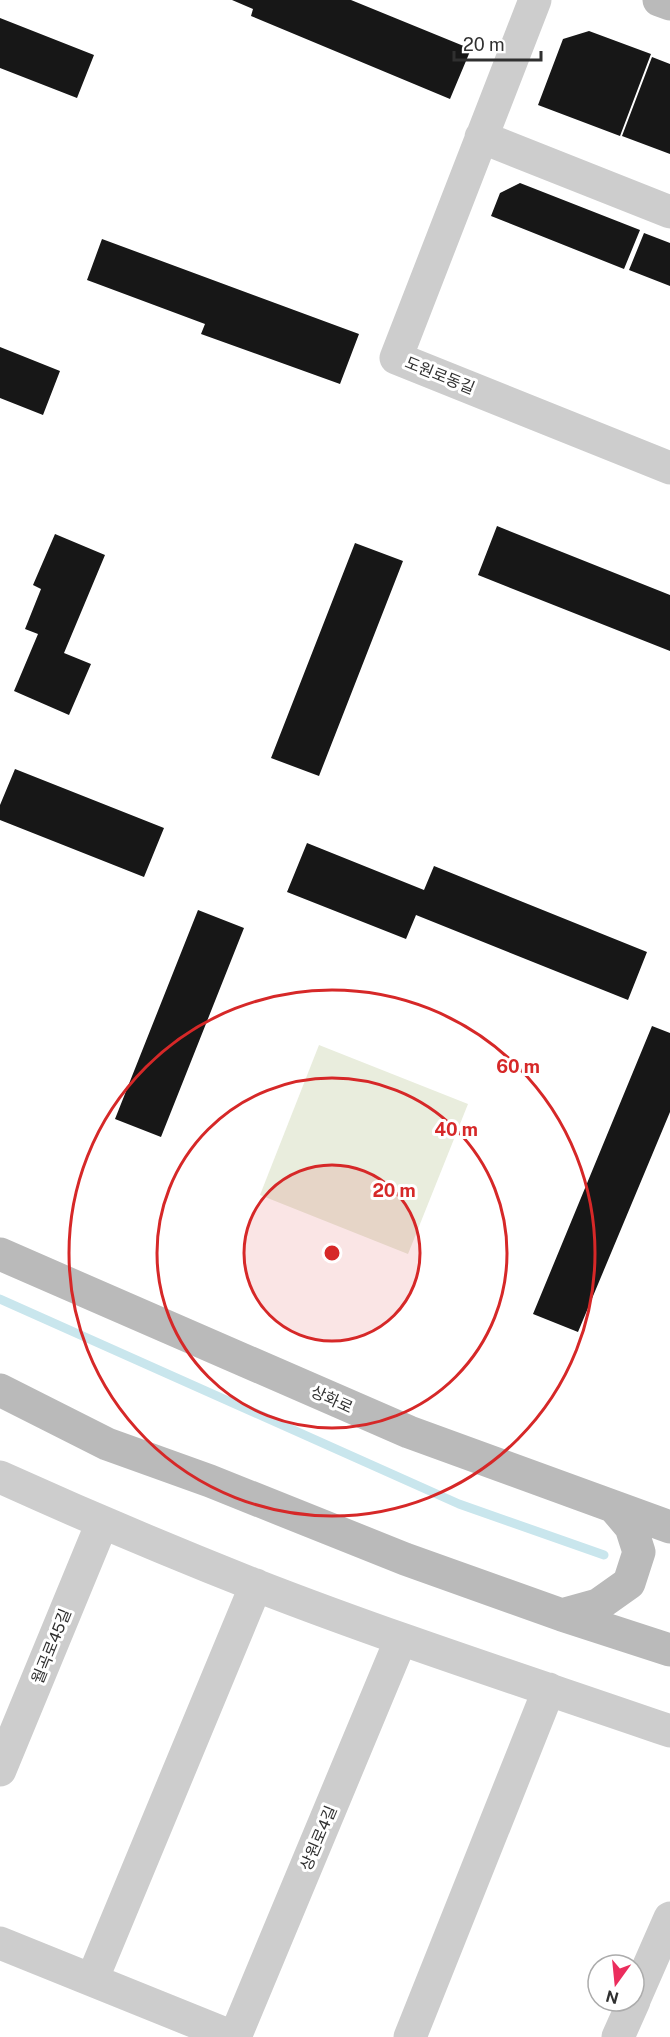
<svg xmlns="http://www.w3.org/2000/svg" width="670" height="2037" font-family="'Public Sans','Noto Sans KR',sans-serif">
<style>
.green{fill:#e9eddd}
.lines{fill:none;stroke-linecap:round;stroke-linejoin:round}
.stream{stroke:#c9e6ed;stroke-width:9}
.building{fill:#171717}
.minor{stroke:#cdcdcd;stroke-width:33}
.tertiary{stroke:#cdcdcd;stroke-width:33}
.secondary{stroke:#bababa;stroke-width:33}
.ring{fill:none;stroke:#d62828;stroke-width:3}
.labels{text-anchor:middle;stroke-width:6;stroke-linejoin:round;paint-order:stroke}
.street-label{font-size:16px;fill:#303030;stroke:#fff}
.centre{fill:#d62828;stroke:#fff;stroke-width:3}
.ring-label{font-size:18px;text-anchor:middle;font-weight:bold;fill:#d62828;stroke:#fff;stroke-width:6;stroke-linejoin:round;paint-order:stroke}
</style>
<rect width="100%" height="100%" fill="#fff"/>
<path class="green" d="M319,1045L468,1104L408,1254L260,1195Z"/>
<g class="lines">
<path class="stream" d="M0,1299L459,1504L604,1555"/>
</g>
<path class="building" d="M232,0H351L471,49L450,99L251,16L253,9Z
M0,18L94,55L77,98L0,68Z
M589,31L651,54L620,136L538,105L563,39Z
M652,57L670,64V154L622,136Z
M520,183L640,230L624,269L491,216L500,193Z
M644,233L670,243V286L629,270Z
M102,239L359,334L340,384L201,334L205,324L87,280Z
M0,347L60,371L43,415L0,398Z
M497,526L670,595V651L478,575Z
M55,534L105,555L64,653L91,664L69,715L14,691L38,634L25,629L41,589L33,585Z
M355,543L403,561L319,776L271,758Z
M15,769L164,828L144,877L0,820V805Z
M307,843L424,890L434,866L647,952L628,1000L416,915L406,939L287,892Z
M198,910L244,928L161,1137L115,1119Z
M652,1026L670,1033V1112L578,1332L533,1314Z"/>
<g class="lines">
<path class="minor" d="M535,0L396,358L670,468
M481,137L670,212
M0,1477C84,1515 169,1551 255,1585C391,1638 531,1683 670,1731
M0,1770L102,1523
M0,1943L233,2037
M92,1980L256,1585
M235,2037L401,1639
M410,2037L549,1689"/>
<path class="tertiary" d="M634,2000L670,1918
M618,2037L634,2001"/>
<path class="secondary" d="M659,0L670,4
M0,1254L409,1432L670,1527
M0,1390L107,1444L210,1481L405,1559L562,1615L670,1650
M562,1615L598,1605L629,1583L639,1552L631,1527L614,1507"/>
</g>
<circle cx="332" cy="1253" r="88" fill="#d62828" fill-opacity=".12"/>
<g class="ring">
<circle cx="332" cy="1253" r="88"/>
<circle cx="332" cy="1253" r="175"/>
<circle cx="332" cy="1253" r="263"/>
</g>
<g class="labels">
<g class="street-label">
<text transform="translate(440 375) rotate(22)" y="6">도원로동길</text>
<text transform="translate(332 1399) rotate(24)" y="6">상화로</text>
<text transform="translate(51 1646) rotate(-68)" y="6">월곡로45길</text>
<text transform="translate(318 1838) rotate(-67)" y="6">상원로4길</text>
</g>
</g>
<circle cx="332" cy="1253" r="9" class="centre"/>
<g class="ring-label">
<text x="518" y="1073">60 m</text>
<text x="456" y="1136">40 m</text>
<text x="394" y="1197">20 m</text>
</g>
<g transform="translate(616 1983) rotate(195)"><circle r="28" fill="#ffffff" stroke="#acacac" stroke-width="1.5"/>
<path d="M0-4.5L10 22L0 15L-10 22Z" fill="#eb2d5d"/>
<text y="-9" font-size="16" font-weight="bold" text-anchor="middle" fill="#303030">N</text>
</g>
<path d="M454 51v9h87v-9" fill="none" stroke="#303030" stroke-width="3"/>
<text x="463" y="51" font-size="18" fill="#303030" stroke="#ffffff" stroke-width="4.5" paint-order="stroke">20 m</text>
</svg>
